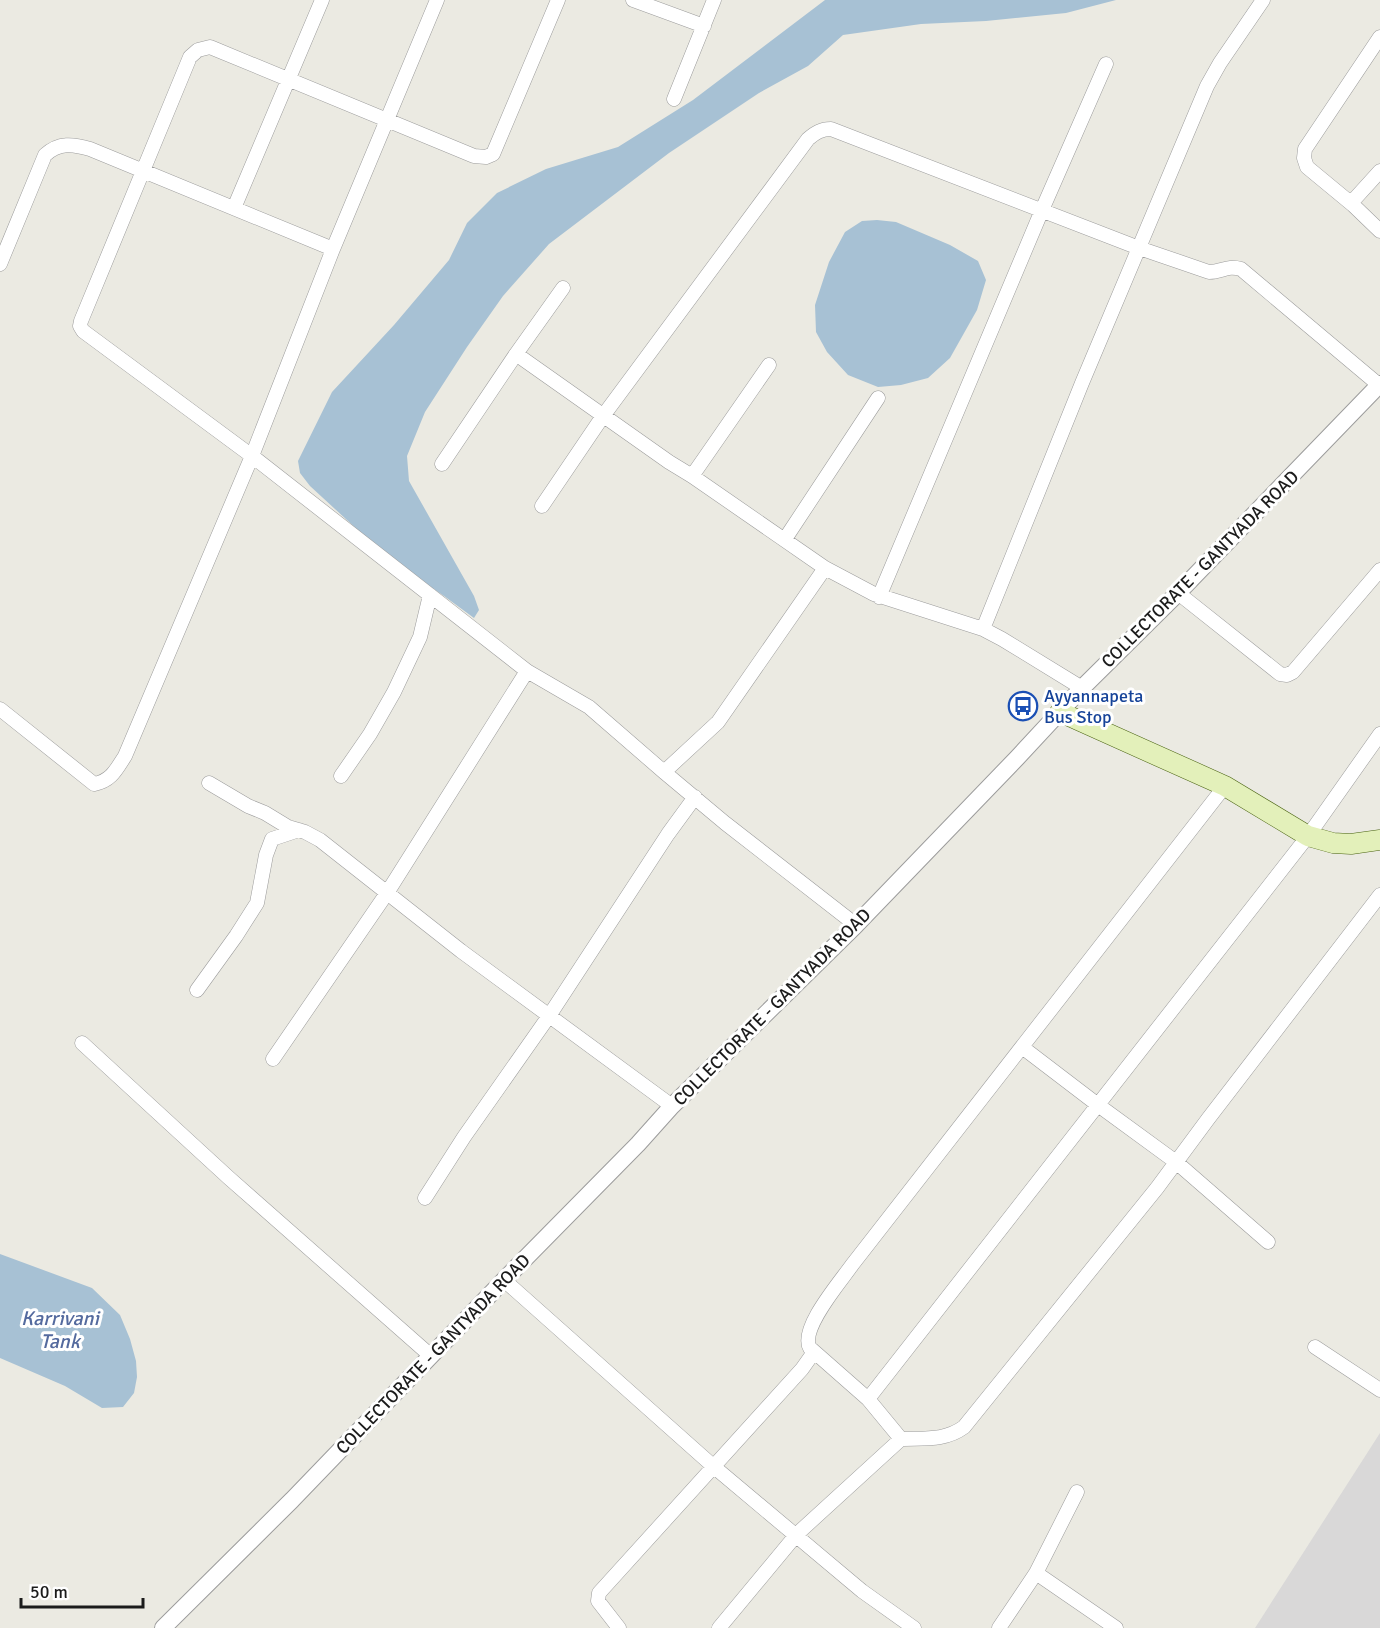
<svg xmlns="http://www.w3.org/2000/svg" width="1380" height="1628" font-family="Signika,sans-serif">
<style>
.residential{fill:#d9d8d8}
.water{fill:#a7c1d4}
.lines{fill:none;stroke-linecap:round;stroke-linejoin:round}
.minor-casing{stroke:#9c9c9c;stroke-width:15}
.tertiary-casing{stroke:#9c9c9c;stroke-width:18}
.secondary-casing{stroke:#496211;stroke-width:21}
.minor{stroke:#fff;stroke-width:14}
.tertiary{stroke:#fff;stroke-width:16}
.secondary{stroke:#e3f0ba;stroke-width:20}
.labels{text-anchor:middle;stroke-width:6;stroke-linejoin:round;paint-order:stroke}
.street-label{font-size:18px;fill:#1b1b1b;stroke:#fff}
.transit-label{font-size:18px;fill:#164399;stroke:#fff;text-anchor:start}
.water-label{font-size:20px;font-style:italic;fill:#546a9e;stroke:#fff}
</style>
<rect width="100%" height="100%" fill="#ebeae2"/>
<path class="residential" d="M1380,1433V1628H1255Z"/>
<path class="water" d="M825,0H1116L1066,13L986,21L921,24L843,35L808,66L759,93L669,153L549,244L503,296L467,347L425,412L407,456L409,481L474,596L479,610L474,618L444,596L410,573L373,544L310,486L300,473L298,461L332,392L394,325L449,260L467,223L497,193L546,169L618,147L693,100Z
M877,220L896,222L950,245L978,261L986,280L977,310L950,358L928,378L901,385L878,387L848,375L827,352L816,332L815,305L829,262L845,232L862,221Z
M0,1254L92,1288L120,1315L130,1339L136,1361L137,1377L134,1393L123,1407L102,1408L65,1386L0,1358Z"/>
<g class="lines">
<g class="minor-casing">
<path id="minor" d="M558,0L493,154L486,157L474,156L210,47L198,50L190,57L81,321L80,326L83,331L252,456L527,671L589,707L664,772L725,823L856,925
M633,0L704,26
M1380,37L1305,149L1304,158L1307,167L1353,205L1380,231
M674,99L714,0
M1351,203L1380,171
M234,208L322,0
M0,264L45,155C59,142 73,144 90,149L333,249
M516,354L669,462L692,476L825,568L874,594L983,629L1002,639L1082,688
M442,464L516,354L563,288
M692,476L769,365
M542,506L603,416L808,139C815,133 821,129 831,129L1139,248L1209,272C1222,272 1227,265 1241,269L1379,385
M785,539L878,398
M1178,593L1280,674L1287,675L1293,672L1380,570
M879,597L1042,210L1106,64
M983,629L1082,383L1207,86L1220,63L1263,0
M0,709L94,784C111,781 116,770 125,756L252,456L333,249L437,0
M664,772L718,722L825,568
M341,776L370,734L394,692L420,637L430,595
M209,783L248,806L265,813L288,827L305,832L320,840L461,951L672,1106
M197,990L236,936L257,903L266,855L272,839L299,830
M82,1043L229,1178L431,1356
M1022,1047L1098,1105L1176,1162L1268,1242
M273,1059L387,893L527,671
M425,1198L464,1137L549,1016L668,834L695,797
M504,1280L713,1466L862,1591L914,1628
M1315,1347L1380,1390
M868,1399L1308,836L1380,734
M901,1439L868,1399L810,1348C799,1329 841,1281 852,1265L1225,786
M1036,1573L1116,1628
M619,1628L598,1601L599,1593L802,1369L814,1352
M719,1628L797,1534L901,1439C924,1438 945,1441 964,1427L1157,1188L1208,1119L1380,895
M999,1628L1036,1573L1077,1492"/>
</g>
<g class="tertiary-casing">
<path id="tertiary" d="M163,1628L292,1500L504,1280L638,1144L672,1106L856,925L1017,758L1082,688L1178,593L1380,384"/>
</g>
<g class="secondary-casing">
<path id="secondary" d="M1060,712L1225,786L1308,836L1333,843L1351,844L1380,840"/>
</g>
<use href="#minor" class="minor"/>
<use href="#tertiary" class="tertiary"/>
<use href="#secondary" class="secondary"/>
</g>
<defs>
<g id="bus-ring" transform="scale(1.5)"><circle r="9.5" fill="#fff" stroke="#1a4fb4" stroke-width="1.5"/><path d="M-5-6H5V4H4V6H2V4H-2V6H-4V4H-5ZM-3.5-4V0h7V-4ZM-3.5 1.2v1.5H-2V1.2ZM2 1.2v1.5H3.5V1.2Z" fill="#1a4fb4"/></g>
</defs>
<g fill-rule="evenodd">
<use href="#bus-ring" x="1023" y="706"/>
</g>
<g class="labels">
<g class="street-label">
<text transform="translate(1200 569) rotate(-45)" y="6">COLLECTORATE - GANTYADA ROAD</text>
<text transform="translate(772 1007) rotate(-45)" y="6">COLLECTORATE - GANTYADA ROAD</text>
<text transform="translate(433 1354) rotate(-46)" y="6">COLLECTORATE - GANTYADA ROAD</text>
</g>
<g class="transit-label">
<text x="1044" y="702">Ayyannapeta<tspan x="1044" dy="21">Bus Stop</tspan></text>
</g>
<g class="water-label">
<text x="60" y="1325">Karrivani<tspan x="60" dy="23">Tank</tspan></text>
</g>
</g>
<path d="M21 1598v9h122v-9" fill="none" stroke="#1b1b1b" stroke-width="3"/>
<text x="30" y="1598" font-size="18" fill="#1b1b1b" stroke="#ffffff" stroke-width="4.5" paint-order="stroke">50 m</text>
</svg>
